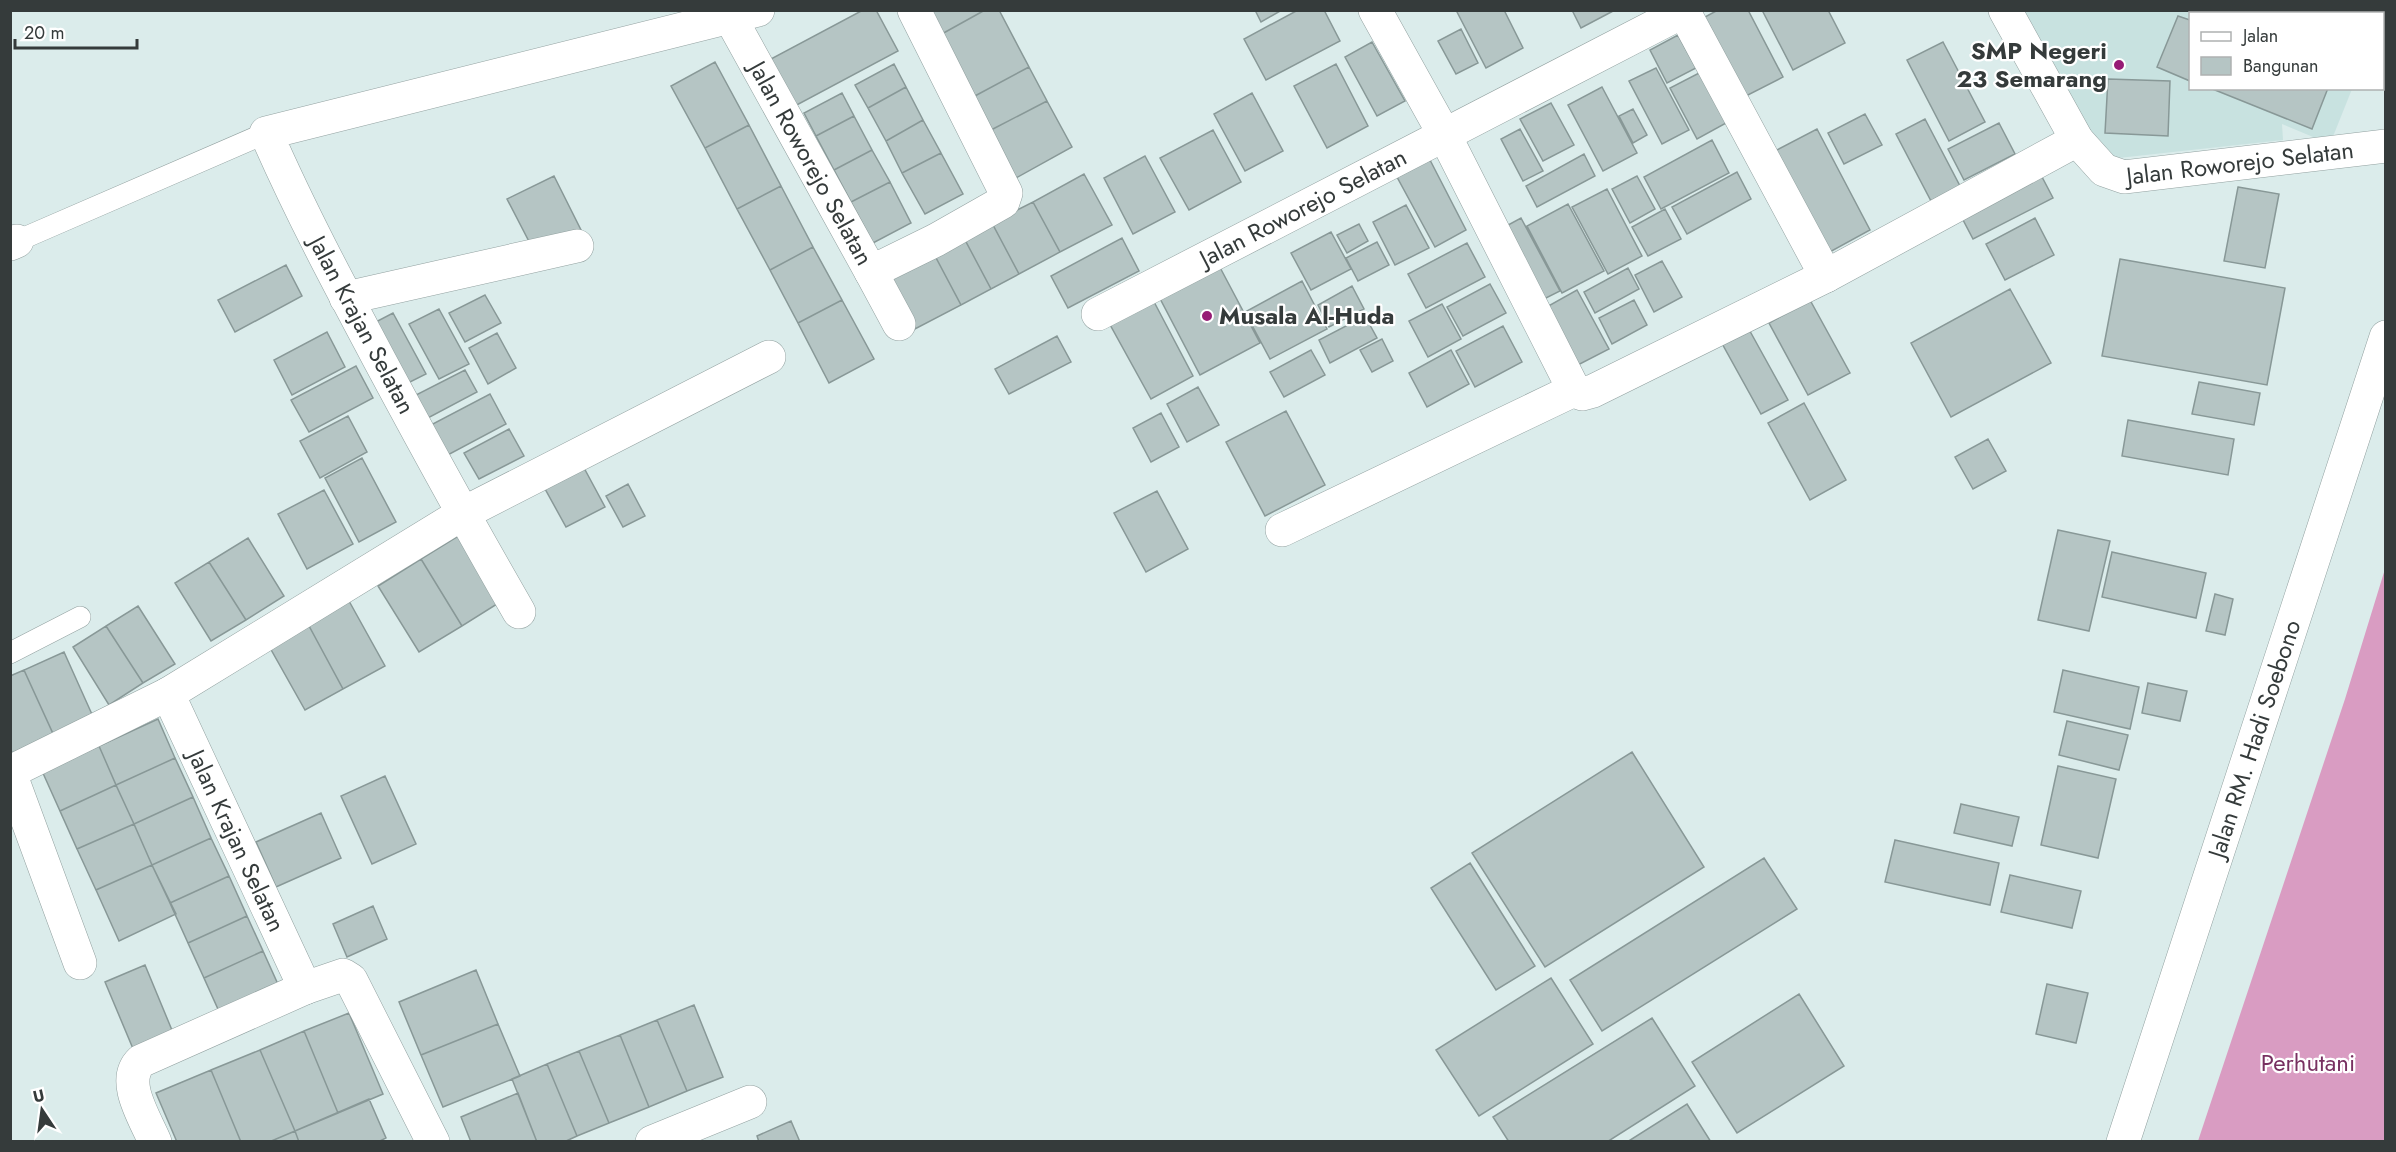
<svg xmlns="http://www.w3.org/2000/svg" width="2396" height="1152" font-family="Jost,sans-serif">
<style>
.built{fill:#c8e2e0}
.forest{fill:#d99cc2}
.building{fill:#b5c5c4;stroke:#889897;stroke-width:1.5}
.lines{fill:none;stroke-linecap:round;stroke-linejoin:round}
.lane-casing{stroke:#92a1a0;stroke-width:22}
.street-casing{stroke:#92a1a0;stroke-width:34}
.primary-casing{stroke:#92a1a0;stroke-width:34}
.lane{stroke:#fff;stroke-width:21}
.street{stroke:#fff;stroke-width:33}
.primary{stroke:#fff;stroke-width:33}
.poi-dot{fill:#961b75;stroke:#fff;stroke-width:2}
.labels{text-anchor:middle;stroke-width:4.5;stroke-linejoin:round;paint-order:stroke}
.poi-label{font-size:24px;font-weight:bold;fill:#353b3b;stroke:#fff;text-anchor:end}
.street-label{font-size:24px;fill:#353b3b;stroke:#fff}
.park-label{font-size:24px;fill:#783061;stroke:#fff}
</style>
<rect width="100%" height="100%" fill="#dbeceb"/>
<path class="built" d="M2016,11H2383L2382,14H2190V88L2352,89L2330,144L2282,124L2283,140L2100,160Z"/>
<path class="forest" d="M2385,569V1141H2198L2345,699Z"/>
<path class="building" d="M863,10H876L898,51L793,107L769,60Z
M927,10H985L940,35Z
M985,10H999L1029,67L973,97L940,35Z
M1255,10H1282L1261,22Z
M1298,10H1324L1340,41L1266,80L1244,39Z
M1456,10H1504L1523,48L1486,68Z
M1572,10H1615L1581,28Z
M1718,10H1748L1783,77L1744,97L1703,18Z
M1762,10H1828L1845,43L1793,70Z
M2237,10H2377L2376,14H2236Z
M2178,16L2190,20V81L2157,67Z
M1461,29L1478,63L1456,74L1438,41Z
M1678,35L1696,68L1667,83L1650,50Z
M1372,42L1405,101L1377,116L1345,57Z
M1943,42L1985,122L1949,141L1907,60Z
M715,62L749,125L705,148L671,86Z
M894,64L906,87L868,108L855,85Z
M1336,64L1368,126L1327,148L1294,86Z
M1029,67L1047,101L991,130L973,97Z
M1656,68L1689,130L1662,144L1629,81Z
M1701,72L1728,122L1697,139L1670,88Z
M2108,79L2170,81L2168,136L2105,133Z
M906,87L923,120L886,141L868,108Z
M1602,87L1637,153L1603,171L1568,105Z
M2210,88H2328L2312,129Z
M842,93L854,116L816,136L804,113Z
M1252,93L1283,151L1245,171L1214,114Z
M1047,101L1072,147L1016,178L991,130Z
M1551,103L1574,145L1543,161L1520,119Z
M1633,109L1647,135L1633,143L1619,116Z
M1865,114L1882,145L1844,164L1828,133Z
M854,116L872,150L834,170L816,136Z
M1925,119L1960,186L1931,201L1896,134Z
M923,120L941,153L902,173L886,141Z
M1999,123L2015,154L1964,180L1948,149Z
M749,125L781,186L737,209L705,148Z
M1520,129L1543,171L1523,181L1501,139Z
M1817,129L1870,230L1828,253L1775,151Z
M1213,130L1241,182L1189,210L1160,158Z
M1712,140L1729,173L1661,209L1644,177Z
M872,150L890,182L851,202L834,170Z
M941,153L963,194L925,214L902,173Z
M1584,154L1595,176L1537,207L1526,186Z
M1145,156L1175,212L1133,234L1104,178Z
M1430,160L1466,230L1435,247L1397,177Z
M1737,172L1751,199L1687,234L1672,207Z
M1084,174L1112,225L1060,252L1033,202Z
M2041,175L2053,198L1973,239L1961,216Z
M554,176L581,230L535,253L507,199Z
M1637,176L1655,209L1630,223L1612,189Z
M890,182L911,223L873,243L851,202Z
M781,186L813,247L770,270L737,209Z
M2238,187L2279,194L2265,268L2224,261Z
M1607,189L1642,256L1608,274L1572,207Z
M1033,202L1060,252L1019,274L992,223Z
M1568,204L1604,271L1562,293L1527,226Z
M1406,205L1429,248L1395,265L1373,222Z
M1665,209L1681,239L1648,256L1632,227Z
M1521,218L1560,291L1536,303L1497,231Z
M2035,218L2054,255L2005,280L1986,244Z
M992,223L1019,274L991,289L964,238Z
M1359,224L1368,241L1347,253L1337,235Z
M1331,232L1351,269L1311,290L1291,253Z
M964,238L991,289L961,305L934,254Z
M1122,238L1139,271L1068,308L1051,276Z
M1377,242L1389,265L1358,281L1346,258Z
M1467,243L1485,277L1426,308L1408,274Z
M813,247L842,300L798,323L770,270Z
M934,254L961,305L913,330L886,279Z
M1215,258L1260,343L1200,375L1155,289Z
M2120,259L2285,288L2267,385L2102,356Z
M1662,261L1682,297L1654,312L1635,275Z
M286,265L302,296L235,332L218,300Z
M1628,268L1639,289L1595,313L1584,292Z
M1302,281L1327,329L1270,359L1245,312Z
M1490,284L1506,313L1463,336L1447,307Z
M1352,286L1364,309L1329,327L1318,305Z
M2010,289L2051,363L1951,417L1911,343Z
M1577,290L1609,349L1574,367L1543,309Z
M485,295L501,323L465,342L449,313Z
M1152,298L1193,376L1151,399L1108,321Z
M842,300L874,359L829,383L798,323Z
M1634,300L1647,325L1612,344L1599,318Z
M1810,300L1850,373L1808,395L1769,323Z
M1442,304L1461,339L1428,357L1409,321Z
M439,309L469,364L439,379L409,324Z
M393,313L426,374L400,387L368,326Z
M1365,316L1377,338L1330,363L1319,340Z
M1746,324L1788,400L1761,414L1719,338Z
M1503,326L1522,362L1475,387L1456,351Z
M327,332L345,367L292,395L274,360Z
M497,333L516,368L488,384L469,348Z
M1057,336L1071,362L1009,394L995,369Z
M1382,339L1393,361L1372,372L1360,350Z
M1311,350L1325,375L1284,397L1270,372Z
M1451,350L1469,384L1427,407L1409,373Z
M356,366L373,398L309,432L291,400Z
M465,370L477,392L426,419L414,396Z
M2199,382L2260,393L2254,425L2192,414Z
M1198,387L1219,425L1187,442L1167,404Z
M490,394L506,424L444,457L427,427Z
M1804,403L1846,480L1810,500L1768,423Z
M1286,411L1325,485L1265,516L1226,442Z
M1161,413L1179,447L1151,462L1133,428Z
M348,416L367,452L320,478L300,441Z
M2128,420L2234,439L2228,475L2122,456Z
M509,429L524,456L479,479L464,453Z
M1988,439L2006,471L1973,489L1955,457Z
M362,458L396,522L359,542L325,478Z
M583,466L605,507L566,527L544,487Z
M628,484L645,516L623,527L606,496Z
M324,490L353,544L307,569L278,514Z
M1157,491L1188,549L1146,572L1114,513Z
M2058,530L2110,541L2089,631L2038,620Z
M463,533L505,599L462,626L421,559Z
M248,538L284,596L246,620L209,562Z
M2112,552L2206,573L2196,618L2102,597Z
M421,559L462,626L419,652L378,586Z
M209,562L246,620L211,641L175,583Z
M2215,594L2233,599L2225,635L2206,631Z
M349,601L385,666L343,689L308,624Z
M138,606L175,664L143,683L106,626Z
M308,624L343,689L305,710L269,646Z
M106,626L143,683L109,705L73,647Z
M64,652L95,721L55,738L24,670Z
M24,670L55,738L14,757L10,748V676Z
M2063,670L2139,687L2130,729L2054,712Z
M2148,683L2187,691L2180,721L2142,713Z
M158,719L175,758L116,785L99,746Z
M2067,721L2128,735L2119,770L2059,755Z
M99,746L116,785L60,811L42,771Z
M1632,752L1704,867L1545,967L1472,853Z
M175,758L193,797L134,824L116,785Z
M2058,766L2116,779L2098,858L2041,845Z
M385,776L416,844L372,864L341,796Z
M116,785L134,824L77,849L60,811Z
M193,797L211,838L152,865L134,824Z
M1961,804L2019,817L2012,846L1954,833Z
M321,813L341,858L276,887L256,842Z
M134,824L152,865L96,890L77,849Z
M211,838L229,876L170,903L152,865Z
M1895,840L1999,863L1990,905L1885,882Z
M1764,858L1797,909L1602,1031L1570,980Z
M1470,863L1535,966L1496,990L1431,888Z
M152,865L176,914L119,941L96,890Z
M2010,875L2081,891L2072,928L2001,912Z
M229,876L247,916L188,943L170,903Z
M373,906L387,939L347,957L333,924Z
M247,916L263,951L204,978L188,943Z
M263,951L281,991L222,1018L204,978Z
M145,965L174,1035L134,1051L105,982Z
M476,970L498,1024L421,1055L399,1002Z
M1551,978L1593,1044L1479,1116L1436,1050Z
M2047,984L2088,993L2076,1043L2036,1034Z
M1799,994L1844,1066L1737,1133L1692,1062Z
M694,1005L723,1077L687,1091L657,1020Z
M349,1013L383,1094L338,1113L304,1031Z
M1652,1018L1695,1086L1607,1142H1509L1493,1117Z
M657,1020L687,1091L649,1107L620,1035Z
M498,1024L520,1076L443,1107L421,1055Z
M304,1031L338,1113L295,1131L260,1050Z
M620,1035L649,1107L609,1123L579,1051Z
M260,1050L295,1131L269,1142H241L211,1070Z
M579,1051L609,1123L577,1136L547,1064Z
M547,1064L577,1136L564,1142H537L512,1079Z
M211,1070L241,1142H177L156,1093Z
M518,1093L537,1142H471L461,1117Z
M369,1099L386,1138L378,1142H299L295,1131Z
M1687,1104L1711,1142H1627Z
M791,1121L800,1142H759L757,1136Z
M295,1131L299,1142H269Z"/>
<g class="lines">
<g class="lane-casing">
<path id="lane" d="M17,241L266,133
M10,653L80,617"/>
</g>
<g class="street-casing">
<g id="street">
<path d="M1375,10L1444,134L1574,390"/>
<path d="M1683,10L1826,276"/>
<path id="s1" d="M2005,10L2077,140L2104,170L2124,177L2386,146"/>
<path id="s2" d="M731,19L871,272L936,240L1003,202L1006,193L914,10"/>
<path d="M10,244L17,241"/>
<path d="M871,272L899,324"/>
<path d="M346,298L577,246"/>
<path id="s3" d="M1098,314L1686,10"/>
<path d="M1574,390L1582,394L1593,391L1826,276L2077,140"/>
<path d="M1282,530L1574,390"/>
<path d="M519,612C471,529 425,445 380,361C340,286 300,211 266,133L758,10"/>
<path id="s4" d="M168,694L305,988"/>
<path d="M10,772L168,694L462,514L769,357"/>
<path d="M10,773L80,963"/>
<path d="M155,1142C145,1118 120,1081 141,1061L305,988L343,975L351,980L433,1142"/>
<path d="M652,1142L750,1102"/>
</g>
</g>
<g class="primary-casing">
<g id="primary">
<path id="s5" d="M2123,1142L2386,337"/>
</g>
</g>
<use href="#lane" class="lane"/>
<use href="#street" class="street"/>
<use href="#primary" class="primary"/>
</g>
<g class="poi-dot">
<circle cx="2119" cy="65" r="6"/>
<circle cx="1207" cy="316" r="6"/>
</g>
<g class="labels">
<g class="poi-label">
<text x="2107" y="59">SMP Negeri<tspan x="2107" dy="28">23 Semarang</tspan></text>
<text x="1219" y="324" text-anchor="start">Musala Al-Huda</text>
</g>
<g class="street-label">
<text dy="8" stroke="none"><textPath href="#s2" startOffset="165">Jalan Roworejo Selatan</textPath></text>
<text dy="8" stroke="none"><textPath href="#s1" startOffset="327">Jalan Roworejo Selatan</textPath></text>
<text dy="8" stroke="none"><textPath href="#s3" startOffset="231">Jalan Roworejo Selatan</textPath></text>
<text transform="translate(362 325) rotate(62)" y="8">Jalan Krajan Selatan</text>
<text dy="8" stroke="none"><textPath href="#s5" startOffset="424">Jalan RM. Hadi Soebono</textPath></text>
<text dy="8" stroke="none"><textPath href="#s4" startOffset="162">Jalan Krajan Selatan</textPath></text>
</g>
<g class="park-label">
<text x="2308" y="1071">Perhutani</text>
</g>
</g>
<rect width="2396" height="1152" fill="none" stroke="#353b3b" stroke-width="24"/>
<rect x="2189" y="12" width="195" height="78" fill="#ffffff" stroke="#aeb1b1" stroke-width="1.5"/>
<rect x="2201" y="32" width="30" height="9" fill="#ffffff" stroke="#aeb1b1" stroke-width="1.5"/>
<text x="2243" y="42" font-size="18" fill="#353b3b">Jalan</text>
<rect x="2201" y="57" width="30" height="18" fill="#b5c5c4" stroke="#aeb1b1" stroke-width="1.5"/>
<text x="2243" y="72" font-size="18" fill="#353b3b">Bangunan</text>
<g transform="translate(42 1110) rotate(347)" stroke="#ffffff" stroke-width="4.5" paint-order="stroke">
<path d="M0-4.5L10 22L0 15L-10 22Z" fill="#353b3b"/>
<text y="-9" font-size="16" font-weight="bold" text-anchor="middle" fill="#353b3b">U</text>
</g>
<path d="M15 39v9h122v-9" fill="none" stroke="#353b3b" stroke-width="3"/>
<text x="24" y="39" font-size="18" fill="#353b3b" stroke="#ffffff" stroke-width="4.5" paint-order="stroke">20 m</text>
</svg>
